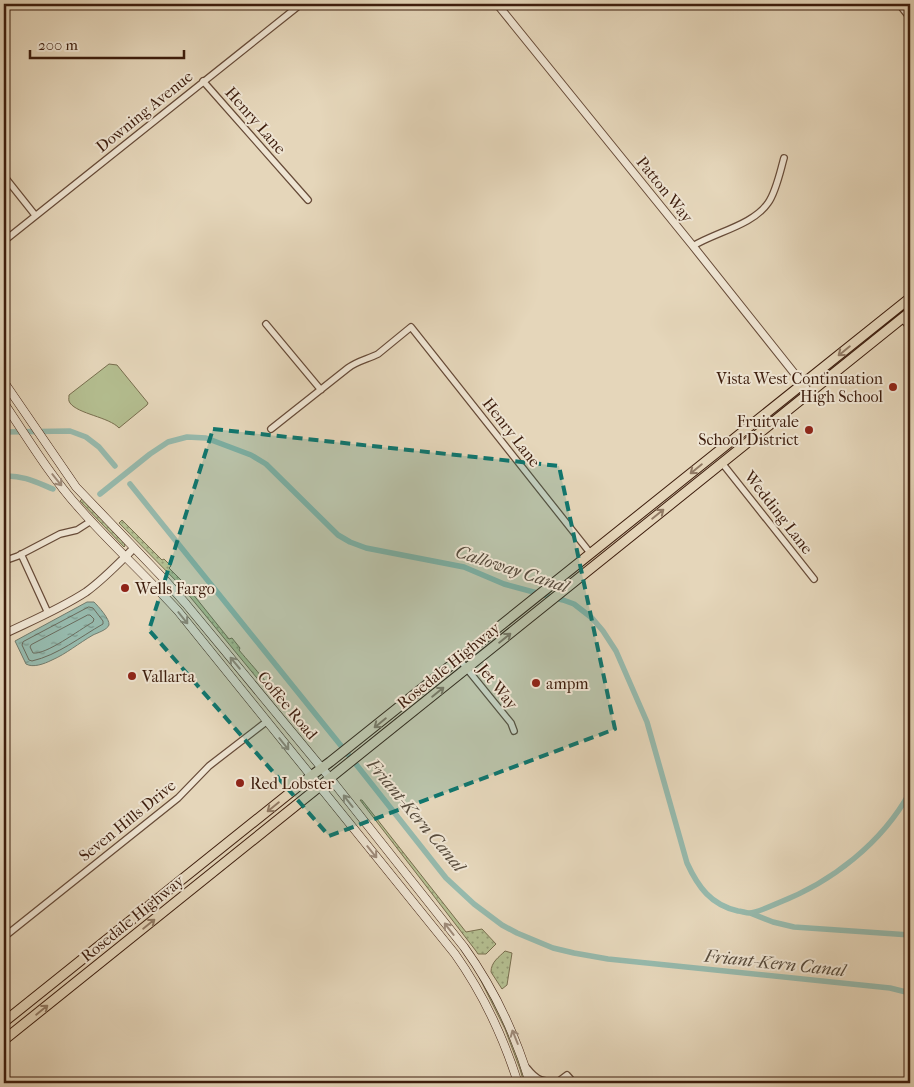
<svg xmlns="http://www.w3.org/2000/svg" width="914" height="1087" font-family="'IM FELL French Canon',serif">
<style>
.grass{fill:url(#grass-dots);stroke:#786e4e}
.park{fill:#b4be90;stroke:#786e4e}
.water{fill:url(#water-ripples);stroke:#727b6c}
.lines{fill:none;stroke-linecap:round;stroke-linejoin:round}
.shore{stroke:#6a6b5c;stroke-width:1}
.canal{stroke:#96b9ac;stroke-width:5.5}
.minor-casing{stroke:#674b38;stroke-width:8}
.tertiary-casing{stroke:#674b38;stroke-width:9}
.secondary-casing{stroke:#3d1d0d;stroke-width:9}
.primary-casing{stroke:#3d1d0d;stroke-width:11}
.minor{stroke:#eee4d2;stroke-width:5.5}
.tertiary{stroke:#eee4d2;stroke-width:7}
.secondary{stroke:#eee4d2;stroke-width:8}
.primary{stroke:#e5d6ba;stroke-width:9}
.rail-casing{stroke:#3d1d0d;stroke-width:3}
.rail{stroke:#eee4d2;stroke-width:1;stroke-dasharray:4;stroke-linecap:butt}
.oneway{stroke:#917a64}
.oneway2{stroke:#9e8a79}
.marked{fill:#0f766e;fill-opacity:0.2;stroke:#0f766e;stroke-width:4;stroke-dasharray:10 6;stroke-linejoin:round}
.poi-dot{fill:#8f2418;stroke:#eee4d2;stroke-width:2}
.labels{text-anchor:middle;stroke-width:4;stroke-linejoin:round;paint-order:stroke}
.street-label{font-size:16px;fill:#3d1d0d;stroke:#eee4d2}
.poi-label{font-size:16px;fill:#3d1d0d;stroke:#eee4d2;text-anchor:start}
.water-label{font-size:18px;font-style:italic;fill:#584c3d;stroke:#eee4d2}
</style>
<defs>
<pattern id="grass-dots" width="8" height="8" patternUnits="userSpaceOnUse" patternTransform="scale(1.25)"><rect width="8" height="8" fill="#b4be90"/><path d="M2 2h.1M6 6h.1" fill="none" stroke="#949a74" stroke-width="1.8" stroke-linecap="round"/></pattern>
<pattern id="water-ripples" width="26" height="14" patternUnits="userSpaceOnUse" patternTransform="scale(1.25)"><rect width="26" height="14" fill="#96b9ac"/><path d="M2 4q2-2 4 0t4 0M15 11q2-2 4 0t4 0" fill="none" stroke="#7c968a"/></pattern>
</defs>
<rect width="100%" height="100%" fill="#e5d6ba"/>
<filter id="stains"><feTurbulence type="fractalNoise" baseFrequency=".004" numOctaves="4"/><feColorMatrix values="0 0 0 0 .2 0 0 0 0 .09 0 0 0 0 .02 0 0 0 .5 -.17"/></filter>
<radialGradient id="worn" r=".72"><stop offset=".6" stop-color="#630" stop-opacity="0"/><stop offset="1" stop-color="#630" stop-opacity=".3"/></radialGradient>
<path class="grass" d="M82,499L124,542L125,546L124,547L80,501Z
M122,520L162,560L164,559L171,566L169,568L184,583L229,639L232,638L240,648L239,650C247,660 276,691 278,701L275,700L182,587L119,523Z
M360,800H362L466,932L482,929L496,944L486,954H478L476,951Z
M505,951L512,953L507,985L502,989L491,972C491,962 499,957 505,951Z
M479,977H480L507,1026L527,1083H524L520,1069L505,1029Z"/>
<path class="park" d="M109,364L117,365L148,403L147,405L119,428C109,417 78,414 70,403C68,400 69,399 69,395Z"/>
<path class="water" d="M87,602H94C98,606 110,619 109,625C107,630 97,633 93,635C79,643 66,654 52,660C44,664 33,668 26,664L15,641Z"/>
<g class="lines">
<path class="shore" d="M89,607L93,608L103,621V624C80,637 58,655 32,661L29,660L22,645L23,642Z
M88,615H90L94,619L93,622C79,630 46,655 33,653L30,647L31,645Z"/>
<path class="canal" d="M4,432L70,431L86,437L99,447L115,466
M4,476C22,475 36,482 53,489
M130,484L359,768L446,878L474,904L502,925L517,933L553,948L574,953L608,959L890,988L910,993
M100,494L150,454L168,442L187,437L206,438L251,455L266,464L338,535L350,542L366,548L464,567L504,584L563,600L574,604L592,618L603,631L616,651L647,722L687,863C698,887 711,905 738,911C741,911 746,913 749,913C756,913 771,906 778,903C832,882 882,843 910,792
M750,913L773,922L794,927L910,935"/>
<g class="minor-casing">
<path id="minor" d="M899,4L910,18
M203,81L308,200
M4,176L35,215
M4,241L301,4
M693,246C716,232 753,225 768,203C776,192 780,172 784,158
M903,319L910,328
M266,324L321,390
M271,429L348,368C357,361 368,359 378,354L411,327L591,554
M722,463L814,579
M21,554L48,613
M4,561L18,556L60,534L77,530L91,521
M459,659L511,723L514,731
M4,937L178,798L209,766L266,722
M527,1068C537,1081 543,1082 559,1081L556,1083
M559,1081L567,1075L574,1083"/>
</g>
<g class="tertiary-casing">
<path id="tertiary" d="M497,4L693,246L810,393
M4,634C31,621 60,609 86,592C104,579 119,563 134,548"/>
</g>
<g class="secondary-casing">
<path id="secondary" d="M4,382L76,487L164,579L186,604L330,778L464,947C495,990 515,1033 530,1083
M4,403C28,439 51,477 80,509C111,544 146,576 178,611L455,954C484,995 503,1036 518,1083"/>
</g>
<g class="primary-casing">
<path id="primary" d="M4,1022L311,776L330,762L910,298
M4,1040L910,312"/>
</g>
<use href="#minor" class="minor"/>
<use href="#tertiary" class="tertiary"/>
<use href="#secondary" class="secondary"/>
<use href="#primary" class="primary"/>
<g class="rail-casing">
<path id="rail" d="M905,1083L910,1079"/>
</g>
<use href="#rail" class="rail"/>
</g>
<defs><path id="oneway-shaft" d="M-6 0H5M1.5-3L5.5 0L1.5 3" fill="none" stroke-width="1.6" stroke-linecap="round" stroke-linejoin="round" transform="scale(1.25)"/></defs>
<g class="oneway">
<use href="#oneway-shaft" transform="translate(844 351) rotate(141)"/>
<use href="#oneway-shaft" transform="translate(696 469) rotate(141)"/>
<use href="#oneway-shaft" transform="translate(658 514) rotate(-39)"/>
<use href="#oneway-shaft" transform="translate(505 638) rotate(-39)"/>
<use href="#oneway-shaft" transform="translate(438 692) rotate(-39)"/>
<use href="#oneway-shaft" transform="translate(380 723) rotate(141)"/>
<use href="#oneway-shaft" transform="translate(273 807) rotate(141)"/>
<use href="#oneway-shaft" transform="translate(149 924) rotate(-39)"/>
<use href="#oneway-shaft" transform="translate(42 1010) rotate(-39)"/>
</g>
<g class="oneway2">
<use href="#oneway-shaft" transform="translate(57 480) rotate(51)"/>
<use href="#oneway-shaft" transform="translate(183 618) rotate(51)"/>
<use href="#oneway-shaft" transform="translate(235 663) rotate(-130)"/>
<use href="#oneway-shaft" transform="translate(284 744) rotate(51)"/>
<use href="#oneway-shaft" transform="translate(348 801) rotate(-128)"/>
<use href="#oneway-shaft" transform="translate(372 852) rotate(51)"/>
<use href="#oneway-shaft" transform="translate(449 929) rotate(-128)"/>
<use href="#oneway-shaft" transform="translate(515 1037) rotate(-112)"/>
</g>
<path class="marked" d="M213,429L559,466L615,729L329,836L149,630Z"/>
<g class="poi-dot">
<circle cx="893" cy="387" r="5"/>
<circle cx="809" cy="430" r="5"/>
<circle cx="125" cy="588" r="5"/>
<circle cx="132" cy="676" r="5"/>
<circle cx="536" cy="683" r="5"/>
<circle cx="240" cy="783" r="5"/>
</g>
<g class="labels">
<g class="street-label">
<text transform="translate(144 111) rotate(-39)" y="6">Downing Avenue</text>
<text transform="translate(256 120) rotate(49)" y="6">Henry Lane</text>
<text transform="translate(665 189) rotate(51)" y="6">Patton Way</text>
<text transform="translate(512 432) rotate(52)" y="6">Henry Lane</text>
<text transform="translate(779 512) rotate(52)" y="6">Wedding Lane</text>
<text transform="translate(448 665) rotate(-39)" y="6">Rosedale Highway</text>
<text transform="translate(498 686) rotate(51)" y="6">Jet Way</text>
<text transform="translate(288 705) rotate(50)" y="6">Coffee Road</text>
<text transform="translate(127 820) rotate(-39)" y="6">Seven Hills Drive</text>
<text transform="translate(132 918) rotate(-39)" y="6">Rosedale Highway</text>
</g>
<g class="poi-label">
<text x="883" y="384" text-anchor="end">Vista West Continuation<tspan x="883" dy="18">High School</tspan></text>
<text x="799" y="427" text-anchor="end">Fruitvale<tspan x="799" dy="18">School District</tspan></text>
<text x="135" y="594">Wells Fargo</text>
<text x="142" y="682">Vallarta</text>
<text x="546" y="689">ampm</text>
<text x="250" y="789">Red Lobster</text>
</g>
<g class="water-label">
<text transform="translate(512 569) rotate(18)" y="6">Calloway Canal</text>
<text transform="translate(416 815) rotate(50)" y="6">Friant-Kern Canal</text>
<text transform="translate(775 963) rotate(6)" y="6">Friant-Kern Canal</text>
</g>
</g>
<rect width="914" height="1087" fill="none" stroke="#e5d6ba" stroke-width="20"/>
<rect x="5" y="5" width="904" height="1077" fill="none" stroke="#3d1d0d" stroke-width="2.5"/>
<rect x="10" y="10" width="894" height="1067" fill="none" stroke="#3d1d0d"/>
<path d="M30 50v8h154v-8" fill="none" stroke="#3d1d0d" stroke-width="2.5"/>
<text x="38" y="50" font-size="15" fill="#3d1d0d" stroke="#eee4d2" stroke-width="4" paint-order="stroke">200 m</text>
<rect width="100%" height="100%" filter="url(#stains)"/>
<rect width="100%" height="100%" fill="url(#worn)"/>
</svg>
